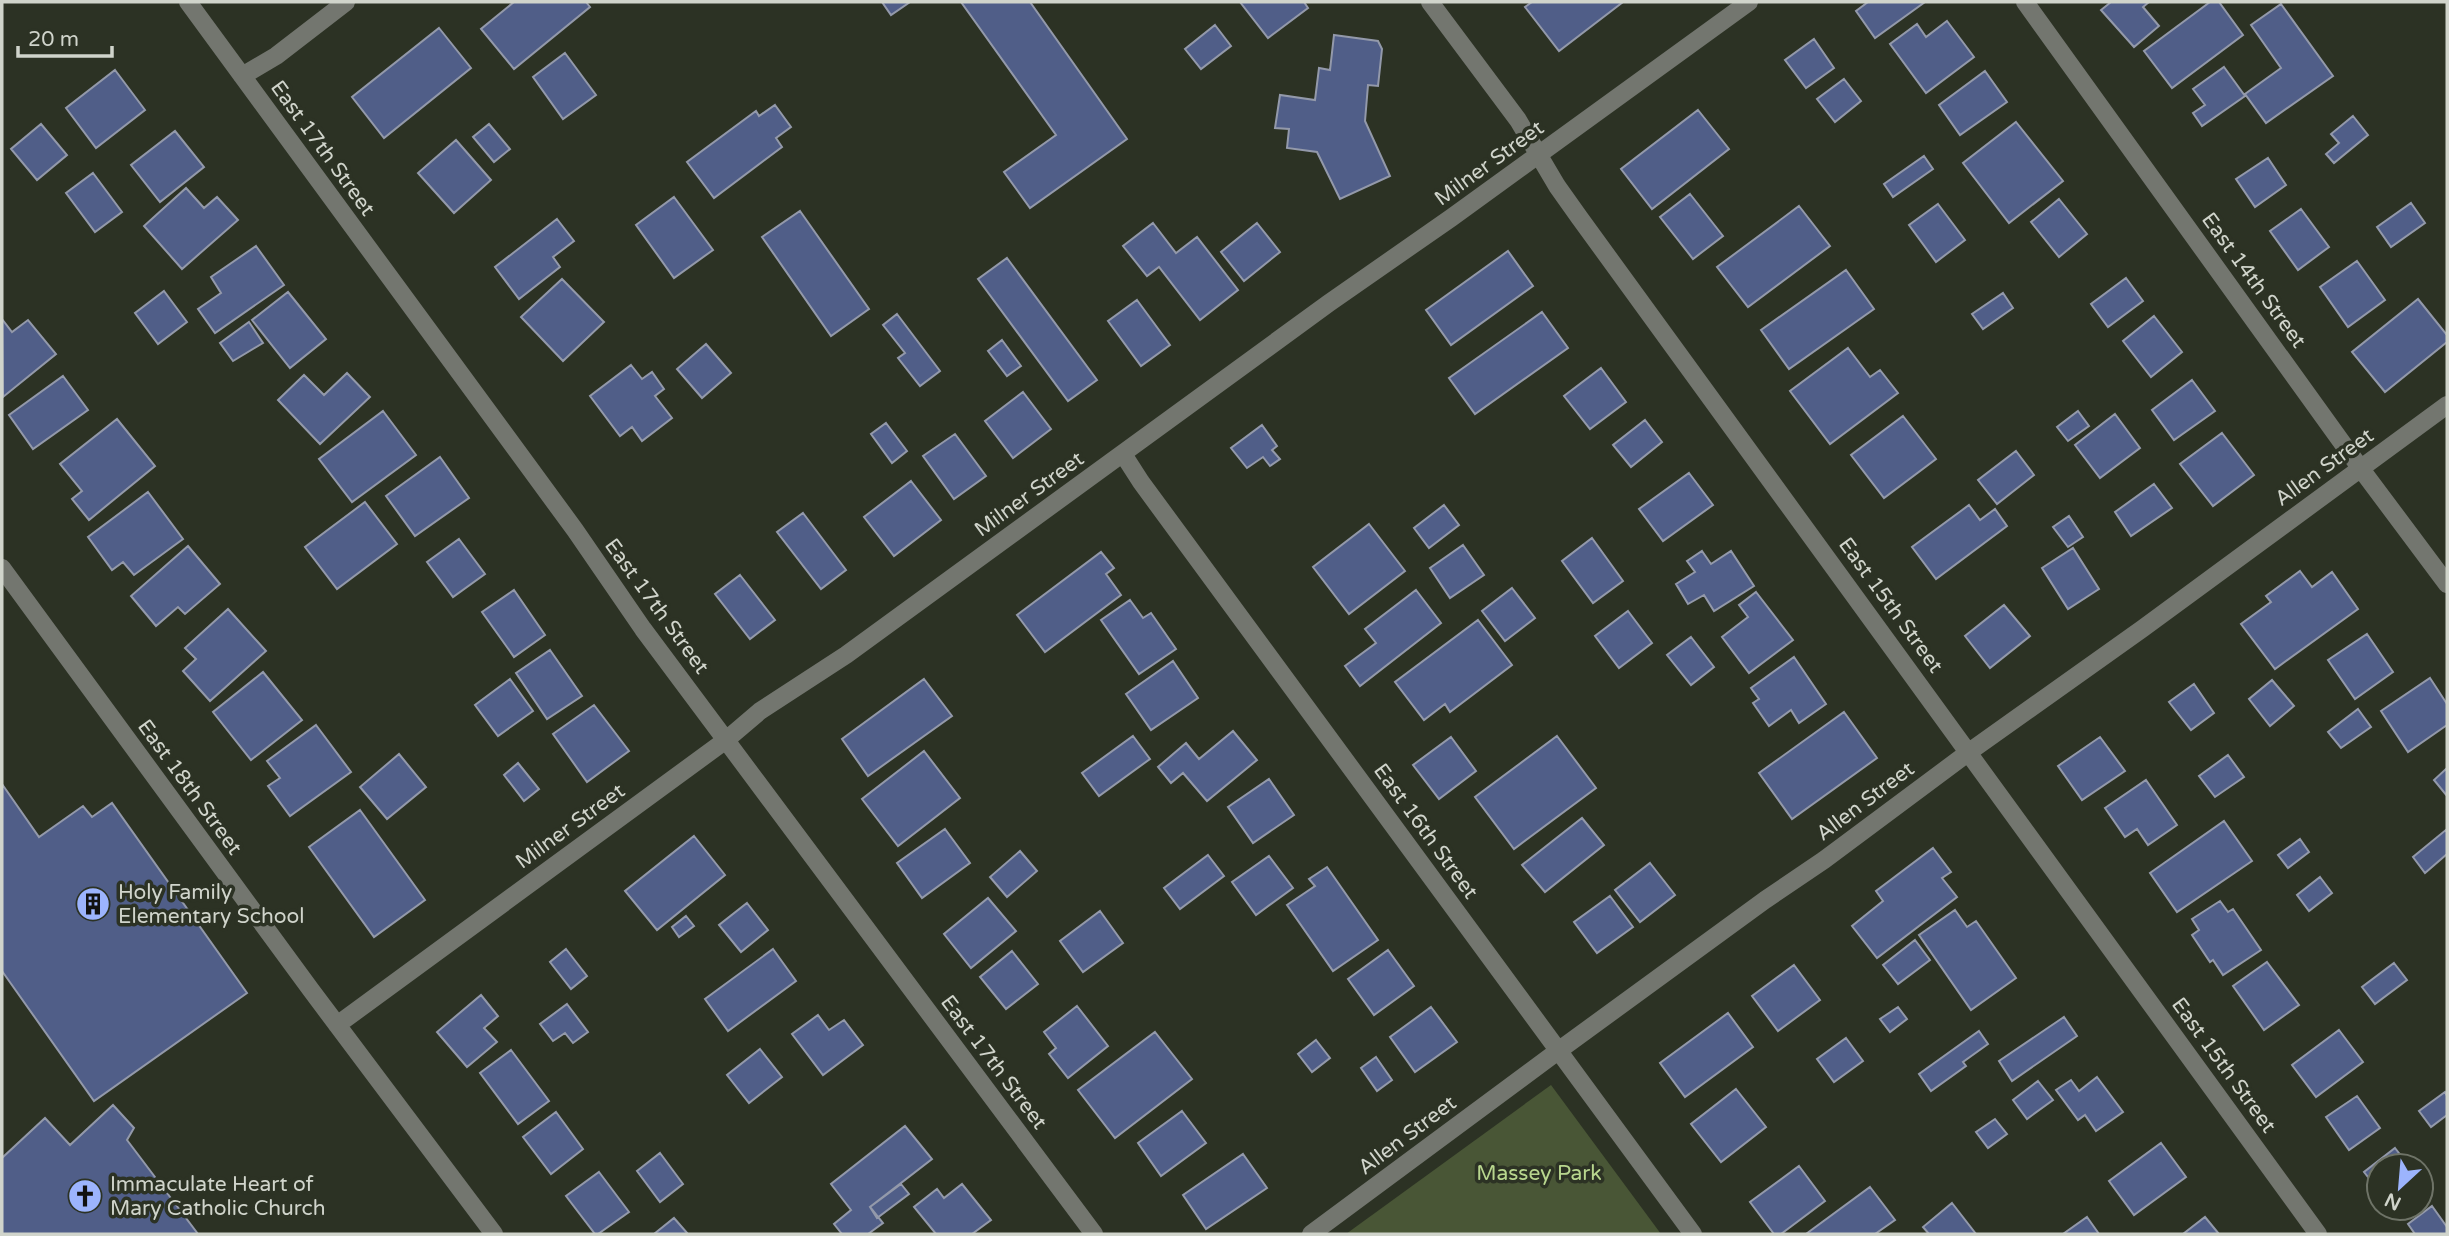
<svg xmlns="http://www.w3.org/2000/svg" width="2449" height="1236" font-family="'Varela Round',sans-serif">
<style>
.green{fill:#495636}
.building{fill:#505e88;stroke:#9399aa;stroke-width:2}
.lines{fill:none;stroke-linecap:round;stroke-linejoin:round}
.minor{stroke:#73766f;stroke-width:18}
.labels{text-anchor:middle;stroke-width:7;stroke-linejoin:round;paint-order:stroke}
.street-label{font-size:21px;fill:#d0d4cb;stroke:#2c3224}
.poi-label{font-size:21px;fill:#d0d4cb;stroke:#2c3224;text-anchor:start}
.park-label{font-size:21px;fill:#b8d68e;stroke:#2c3224}
</style>
<rect width="100%" height="100%" fill="#2c3224"/>
<path class="green" d="M1551,1085L1661,1234H1346Z"/>
<path class="building" d="M514,2H586L590,7L514,69L481,29Z
M882,2H910L891,15Z
M961,2H1030L1127,139L1030,208L1004,172L1056,135Z
M1240,2H1304L1308,8L1268,38Z
M1532,2H1623L1559,51L1525,7Z
M1868,2H1925L1875,38L1856,11Z
M2111,2H2149L2143,7L2159,26L2134,47L2101,10Z
M2210,2H2219L2243,35L2172,88L2144,51Z
M2281,4L2333,76L2266,123L2245,94L2281,68L2251,25Z
M1947,21L1974,57L1926,93L1890,44L1917,24L1926,37Z
M1215,25L1231,46L1201,69L1185,49Z
M439,28L471,68L384,138L352,97Z
M1334,35L1378,41L1382,49L1378,86L1368,85L1365,121L1390,176L1340,199L1317,152L1287,148L1289,129L1275,128L1280,95L1315,100L1319,68L1330,70Z
M1814,39L1834,68L1806,88L1785,60Z
M565,53L596,95L563,119L533,77Z
M2224,67L2245,96L2202,126L2193,113L2205,105L2193,89Z
M115,70L145,110L96,148L66,108Z
M1985,71L2007,102L1960,135L1939,105Z
M1844,79L1861,101L1835,122L1817,99Z
M775,105L791,127L776,138L782,147L714,198L687,162L756,111L759,116Z
M1698,110L1729,149L1652,209L1621,169Z
M2353,116L2368,135L2334,163L2326,154L2339,143L2331,134Z
M2016,122L2063,181L2009,223L1963,163Z
M41,124L67,155L37,180L11,149Z
M489,124L510,149L494,162L473,137Z
M175,131L204,167L160,202L131,165Z
M456,140L491,180L454,213L418,173Z
M1924,156L1933,169L1893,197L1884,184Z
M2268,158L2286,185L2255,207L2236,179Z
M93,173L122,212L95,232L66,193Z
M186,188L204,208L217,197L238,220L182,269L144,226Z
M1690,194L1723,236L1693,259L1660,217Z
M674,197L713,250L674,278L636,225Z
M2059,199L2087,234L2059,257L2031,222Z
M2411,203L2425,223L2391,247L2377,227Z
M1938,204L1965,240L1936,262L1909,225Z
M1799,206L1830,246L1748,307L1717,267Z
M2301,209L2329,247L2298,270L2270,231Z
M800,211L869,309L831,336L762,237Z
M557,219L574,241L553,257L560,267L519,299L495,267Z
M1153,223L1176,253L1197,237L1238,290L1200,320L1159,267L1147,276L1123,246Z
M1257,223L1280,252L1244,281L1221,252Z
M256,246L284,285L215,333L198,309L221,293L211,277Z
M1508,251L1533,286L1451,345L1426,310Z
M1007,258L1097,380L1068,401L978,279Z
M2357,261L2385,300L2348,327L2320,287Z
M1846,270L1874,309L1789,369L1761,330Z
M2126,278L2143,301L2108,327L2091,304Z
M562,279L604,322L563,361L521,317Z
M164,291L187,322L158,344L135,313Z
M288,292L326,339L290,368L252,320Z
M2003,293L2013,308L1983,329L1972,314Z
M2418,299L2447,335V342L2385,392L2352,352Z
M1137,300L1170,345L1141,366L1108,321Z
M1542,312L1568,348L1475,414L1449,378Z
M897,314L940,371L920,386L898,358L905,353L883,325Z
M2154,316L2182,352L2151,377L2123,341Z
M2,319L12,332L28,320L56,354L3,397Z
M249,322L263,343L233,361L220,343Z
M1002,340L1021,366L1007,376L988,351Z
M706,344L731,373L702,398L677,369Z
M1848,348L1870,377L1880,370L1898,393L1830,444L1790,391Z
M631,365L642,379L652,372L664,389L655,396L672,418L642,441L632,427L620,436L590,396Z
M1601,368L1626,402L1590,429L1564,396Z
M347,373L370,397L320,444L278,400L304,375L324,395Z
M63,376L88,410L33,449L9,415Z
M2192,380L2215,411L2174,440L2152,410Z
M1023,392L1051,429L1013,458L985,421Z
M383,411L416,455L352,502L319,459Z
M2078,411L2089,426L2068,441L2057,427Z
M2115,414L2140,448L2100,478L2075,445Z
M1903,416L1936,459L1884,498L1851,455Z
M117,419L155,466L89,520L72,499L82,491L60,464Z
M1645,420L1662,442L1631,467L1613,445Z
M886,423L907,451L892,463L871,434Z
M1262,425L1277,446L1272,450L1280,459L1270,466L1263,457L1247,468L1231,448Z
M2222,433L2254,475L2213,506L2180,464Z
M955,434L986,476L954,499L923,456Z
M2016,451L2034,475L1997,504L1978,480Z
M440,457L469,498L415,536L386,496Z
M1689,473L1713,505L1663,541L1639,509Z
M911,481L941,520L894,556L864,517Z
M2154,484L2172,508L2131,536L2115,512Z
M148,492L183,539L134,575L123,562L112,570L88,537Z
M365,502L397,544L337,589L305,547Z
M1444,505L1459,525L1429,548L1414,528Z
M1969,505L1980,520L1995,509L2007,526L1936,579L1912,547Z
M803,513L846,570L821,589L777,532Z
M2069,516L2083,537L2068,547L2053,527Z
M1369,524L1405,571L1349,614L1313,567Z
M1592,538L1623,581L1593,603L1562,561Z
M459,539L485,574L453,597L427,562Z
M1463,545L1484,575L1450,598L1430,568Z
M188,546L220,584L185,614L178,607L156,626L131,596Z
M2073,548L2099,589L2068,609L2042,568Z
M1702,551L1711,564L1731,551L1754,586L1714,611L1704,595L1688,604L1676,584L1695,572L1687,561Z
M1101,552L1114,568L1106,574L1121,595L1045,652L1017,615Z
M2300,571L2312,587L2332,572L2358,609L2275,669L2241,624L2271,602L2266,596Z
M740,575L775,620L750,639L715,594Z
M1512,588L1535,618L1505,641L1482,611Z
M514,590L545,635L514,657L482,612Z
M1416,590L1441,623L1360,686L1345,666L1376,643L1365,629Z
M1756,592L1793,640L1749,673L1722,637L1748,617L1739,605Z
M1130,600L1143,618L1151,613L1176,649L1139,674L1101,620Z
M2004,605L2030,636L1990,668L1965,636Z
M228,609L266,651L210,701L183,671L196,659L185,648Z
M1628,611L1652,643L1619,668L1595,636Z
M1478,620L1512,665L1450,712L1445,704L1424,720L1395,682Z
M2367,634L2393,672L2355,699L2328,660Z
M1691,637L1714,667L1691,685L1667,655Z
M550,650L582,696L547,719L516,673Z
M1794,657L1826,704L1799,723L1791,710L1769,726L1753,703L1759,699L1751,688Z
M1173,661L1198,698L1151,730L1126,694Z
M263,672L302,720L251,760L213,712Z
M2430,678L2447,704V725L2408,752L2381,711Z
M510,679L533,711L498,736L475,705Z
M924,679L952,716L868,776L842,739Z
M2272,680L2294,706L2270,726L2249,699Z
M2194,684L2214,713L2191,730L2169,702Z
M594,705L629,751L587,782L553,734Z
M2358,709L2371,727L2341,748L2328,732Z
M1844,712L1877,758L1792,819L1759,773Z
M316,725L351,772L290,816L268,786L280,778L267,761Z
M1233,731L1257,760L1207,801L1183,773L1171,783L1158,767L1186,743L1199,759Z
M1133,736L1150,759L1099,796L1082,773Z
M1557,736L1596,788L1514,849L1475,797Z
M1451,737L1476,771L1439,799L1413,765Z
M2100,737L2125,771L2082,800L2058,766Z
M924,751L960,798L898,846L862,799Z
M399,754L426,787L387,819L360,787Z
M2228,755L2244,777L2215,797L2199,776Z
M518,763L539,789L524,801L504,775Z
M2447,768V796L2434,780Z
M1269,779L1294,815L1253,843L1228,807Z
M2146,780L2177,825L2148,845L2137,829L2125,837L2105,808Z
M2,784L39,837L83,806L92,817L112,803L247,993L94,1101L2,971Z
M360,810L425,900L374,937L309,847Z
M1582,818L1604,845L1545,892L1522,865Z
M2224,821L2252,861L2177,912L2150,873Z
M945,829L970,863L922,898L897,863Z
M2447,829V854L2425,873L2413,857Z
M694,836L725,875L657,930L625,891Z
M2300,839L2309,852L2288,868L2278,855Z
M1933,848L1951,872L1942,878L1957,897L1877,958L1852,926L1883,901L1876,891Z
M1020,851L1037,871L1007,897L990,877Z
M1208,855L1224,876L1180,909L1164,888Z
M1269,856L1293,888L1256,915L1232,882Z
M1650,863L1675,895L1640,922L1615,890Z
M1327,867L1378,940L1333,971L1287,905L1315,886L1309,879Z
M2320,877L2332,893L2309,911L2297,895Z
M1610,896L1633,927L1597,953L1574,922Z
M988,898L1016,931L971,968L944,934Z
M2220,901L2228,912L2233,909L2261,950L2223,975L2213,960L2210,962L2192,935L2199,930L2192,919Z
M747,903L768,930L741,952L719,925Z
M1955,910L1967,927L1976,921L2016,978L1971,1010L1919,935Z
M1100,911L1123,943L1083,972L1060,941Z
M686,916L694,926L679,937L672,927Z
M1915,940L1930,960L1898,984L1883,965Z
M566,949L587,976L571,989L550,962Z
M773,949L796,981L728,1031L705,999Z
M1388,950L1414,986L1374,1015L1348,979Z
M1012,951L1038,984L1006,1009L980,977Z
M2267,962L2299,1005L2264,1030L2233,986Z
M2394,963L2407,980L2375,1004L2362,987Z
M1794,965L1820,1000L1778,1031L1752,996Z
M481,995L498,1016L484,1028L497,1042L467,1067L437,1032Z
M567,1004L588,1032L573,1043L565,1033L553,1041L540,1024Z
M1077,1006L1108,1046L1068,1078L1049,1054L1056,1048L1044,1032Z
M1431,1007L1457,1042L1415,1072L1390,1037Z
M1898,1007L1907,1019L1890,1032L1880,1019Z
M1728,1013L1753,1047L1685,1097L1660,1063Z
M818,1015L829,1030L844,1020L863,1045L823,1075L792,1034Z
M2064,1017L2077,1036L2012,1081L1999,1061Z
M2339,1030L2363,1062L2316,1097L2292,1065Z
M1979,1031L1988,1044L1963,1062L1966,1066L1931,1091L1919,1074Z
M1155,1032L1192,1079L1115,1138L1078,1090Z
M1846,1038L1863,1061L1834,1082L1817,1059Z
M1316,1040L1330,1058L1312,1072L1298,1054Z
M760,1049L782,1077L749,1103L727,1075Z
M511,1050L549,1101L518,1124L480,1073Z
M1376,1057L1392,1080L1377,1091L1361,1068Z
M2097,1077L2123,1112L2096,1131L2085,1115L2078,1120L2056,1090L2071,1080L2079,1091Z
M2038,1081L2053,1100L2027,1119L2013,1100Z
M1736,1089L1766,1127L1721,1162L1691,1124Z
M2445,1092L2447,1096V1115L2431,1127L2419,1111Z
M2357,1096L2380,1128L2349,1150L2326,1117Z
M113,1105L134,1128L127,1140L198,1234H2V1158L45,1118L70,1145Z
M1182,1111L1206,1143L1161,1176L1138,1143Z
M556,1112L583,1149L551,1174L523,1137Z
M1995,1119L2007,1134L1988,1148L1976,1132Z
M905,1126L932,1159L870,1207L883,1223L868,1234H842L834,1224L851,1210L831,1184Z
M2161,1143L2186,1177L2134,1215L2109,1181Z
M2395,1148L2409,1166H2379V1191L2364,1172Z
M660,1153L683,1184L660,1202L637,1171Z
M1243,1154L1267,1188L1206,1229L1183,1195Z
M1799,1166L1825,1201L1781,1234H1774L1750,1202Z
M599,1172L629,1212L598,1234H595L566,1196Z
M901,1184L909,1194L877,1218L870,1207Z
M962,1184L991,1220L972,1234H936L914,1207L937,1189L944,1198Z
M1870,1187L1895,1220L1875,1234H1806Z
M1952,1203L1976,1234H1929L1923,1227Z
M2432,1206L2447,1227V1234H2415L2408,1224Z
M2087,1217L2099,1234H2063Z
M2205,1217L2219,1234H2183Z
M674,1218L688,1234H654Z"/>
<g class="lines">
<path class="minor" d="M188,2L575,530L643,629L1094,1234
M1430,2L1518,120L1557,186L1579,217L2318,1234
M2025,2L2361,469L2447,584
M242,76L276,56L346,2
M1123,454L1141,482L1693,1234
M2,568L311,990L494,1234
M337,1025L726,740L760,711L846,655L1329,303L1451,218L1749,2
M1311,1234L1558,1051L1765,900L1824,860L1969,752L2142,629L2447,405"/>
</g>
<defs>
<g id="building-disc" transform="scale(1.75)"><circle r="9.5" fill="#9cb4fd" stroke="#2c3224"/><path d="M-4-6H4V6H1V3H-1V6H-4ZM-2.5-4.3h1.7v1.8h-1.7ZM.8-4.3h1.7v1.8H.8ZM-2.5-1h1.7V.8h-1.7ZM.8-1h1.7V.8H.8Z" fill="#111"/></g>
<g id="church-disc" transform="scale(1.75)"><circle r="9.5" fill="#9cb4fd" stroke="#2c3224"/><path d="M-1.2-6h2.4v3.5h3.3v2.4h-3.3V6h-2.4V-.1h-3.3v-2.4h3.3Z" fill="#111"/></g>
</defs>
<g fill-rule="evenodd">
<use href="#building-disc" x="93" y="904"/>
<use href="#church-disc" x="85" y="1196"/>
</g>
<g class="labels">
<g class="street-label">
<text transform="translate(323 148) rotate(54)" y="7">East 17th Street</text>
<text transform="translate(1489 163) rotate(-36)" y="7">Milner Street</text>
<text transform="translate(2254 280) rotate(54)" y="7">East 14th Street</text>
<text transform="translate(2324 467) rotate(-36)" y="7">Allen Street</text>
<text transform="translate(1029 494) rotate(-36)" y="7">Milner Street</text>
<text transform="translate(1891 605) rotate(54)" y="7">East 15th Street</text>
<text transform="translate(657 606) rotate(54)" y="7">East 17th Street</text>
<text transform="translate(190 787) rotate(54)" y="7">East 18th Street</text>
<text transform="translate(1865 801) rotate(-37)" y="7">Allen Street</text>
<text transform="translate(570 826) rotate(-36)" y="7">Milner Street</text>
<text transform="translate(1426 831) rotate(54)" y="7">East 16th Street</text>
<text transform="translate(994 1062) rotate(53)" y="7">East 17th Street</text>
<text transform="translate(2224 1065) rotate(54)" y="7">East 15th Street</text>
<text transform="translate(1407 1135) rotate(-37)" y="7">Allen Street</text>
</g>
<g class="poi-label">
<text x="118" y="899">Holy Family<tspan x="118" dy="24">Elementary School</tspan></text>
<text x="110" y="1191">Immaculate Heart of<tspan x="110" dy="24">Mary Catholic Church</tspan></text>
</g>
<g class="park-label">
<text x="1539" y="1180">Massey Park</text>
</g>
</g>
<rect width="2449" height="1236" fill="none" stroke="#d0d4cb" stroke-width="7"/>
<g transform="translate(2400 1187) rotate(206)"><circle r="33" fill="#2c3224" stroke="#6e7367" stroke-width="2"/>
<path d="M0-5L12 26L0 18L-12 26Z" fill="#9cb4fd"/>
<text y="-10" font-size="19" font-weight="bold" text-anchor="middle" fill="#d0d4cb">N</text>
</g>
<path d="M18 46v10h94v-10" fill="none" stroke="#d0d4cb" stroke-width="3.5"/>
<text x="28" y="46" font-size="21" fill="#d0d4cb" stroke="#2c3224" stroke-width="5" paint-order="stroke">20 m</text>
</svg>
